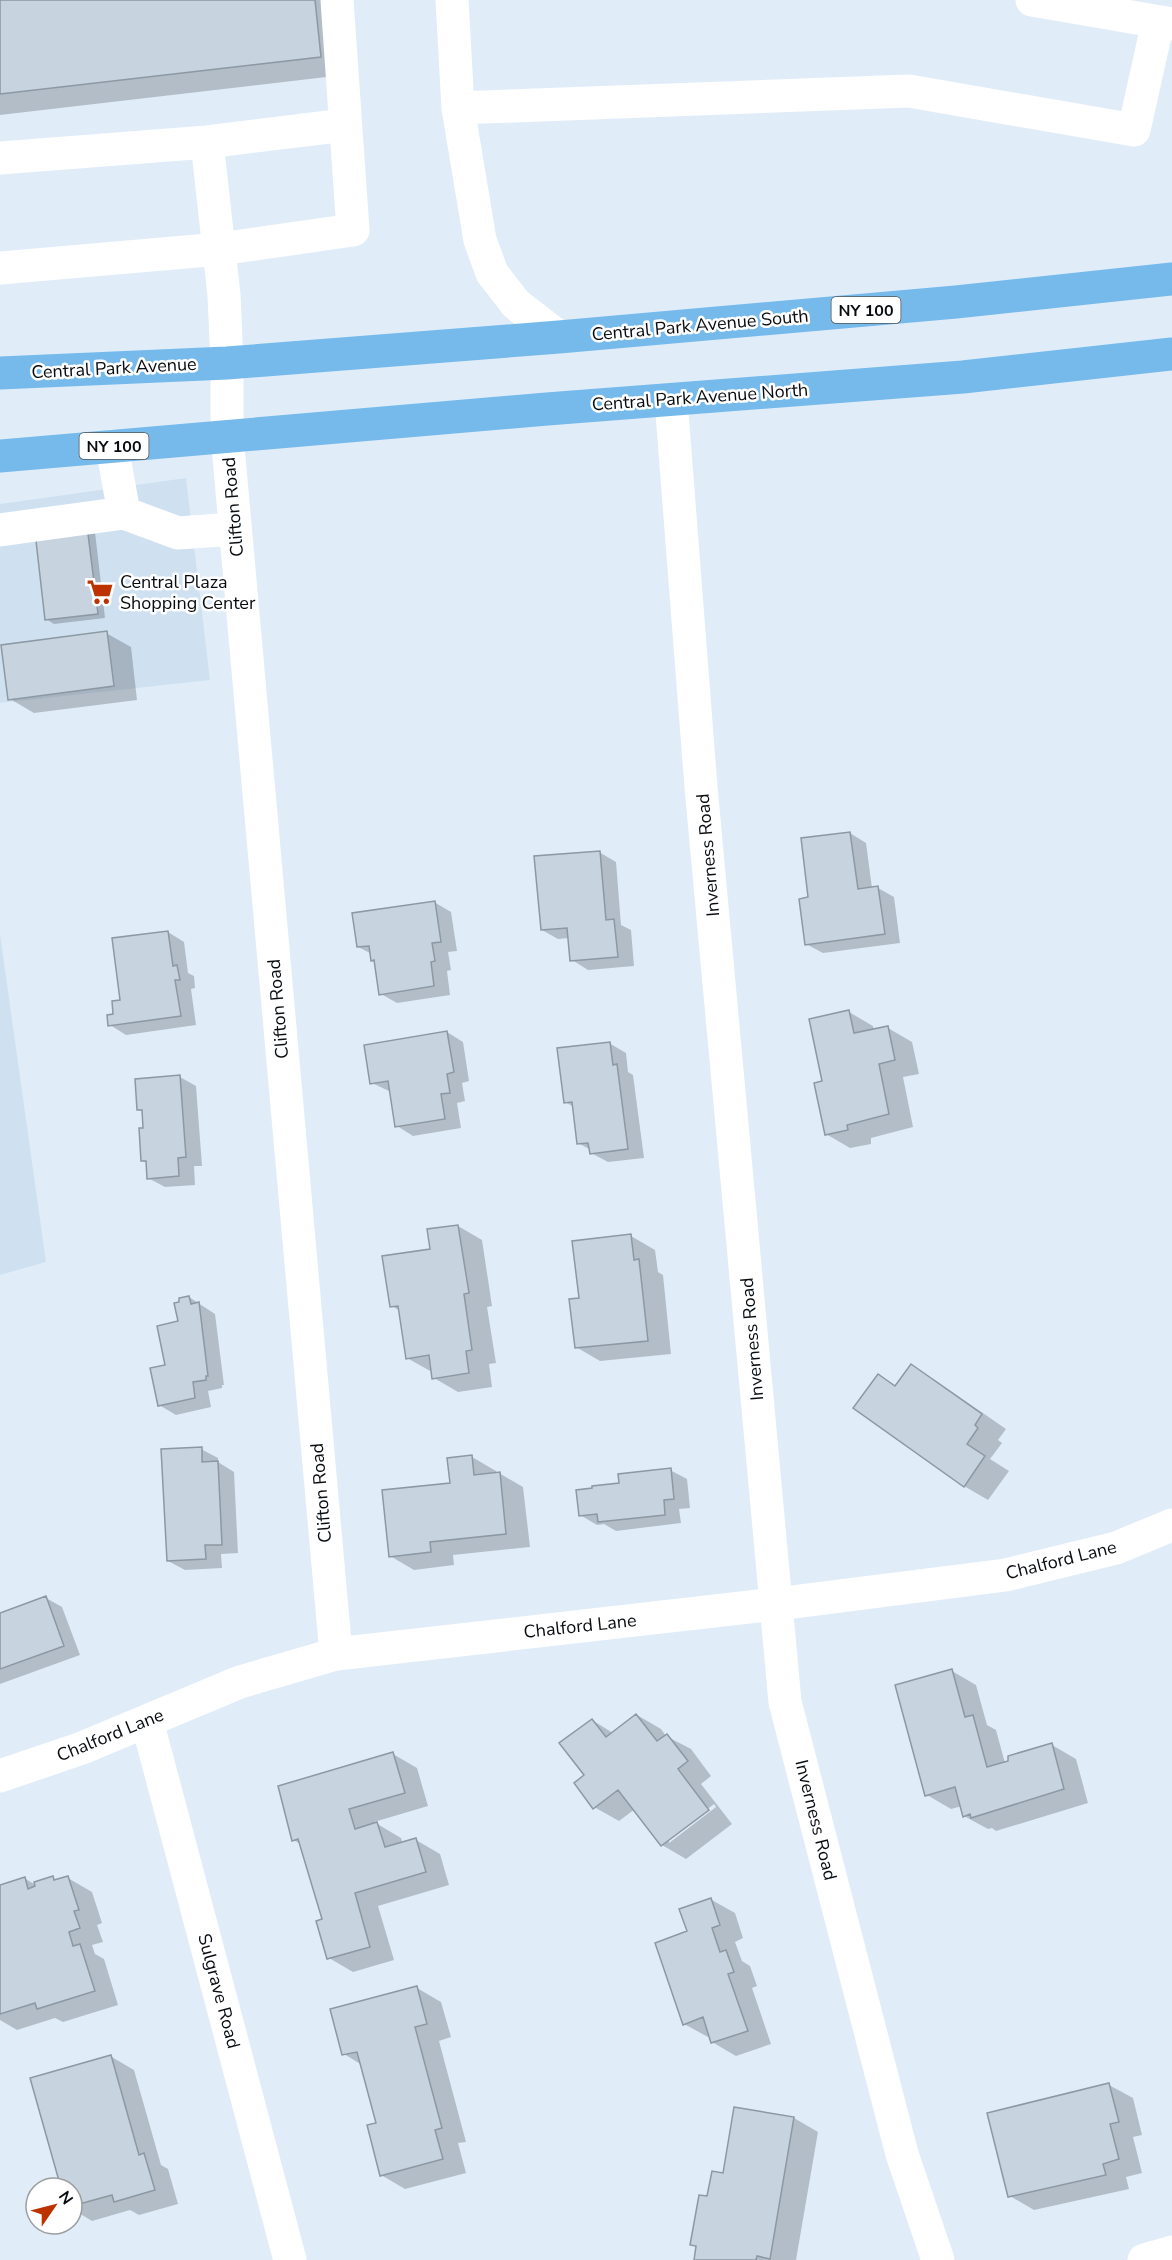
<svg xmlns="http://www.w3.org/2000/svg" width="1172" height="2260" font-family="'Nunito Sans',sans-serif">
<style>
.built{fill:#cfe1f1}
.shadow{fill:#0003;fill-rule:evenodd}
.building{fill:#c7d3de;stroke:#8c98a3;stroke-width:1.5}
.lines{fill:none;stroke-linecap:round;stroke-linejoin:round}
.minor{stroke:#fff;stroke-width:33}
.major{stroke:#76baeb;stroke-width:33}
.labels{text-anchor:middle;stroke-width:5;stroke-linejoin:round;paint-order:stroke}
.shield{fill:#fff;stroke:#525558;stroke-width:1.5}
.shield-label{font-size:16px;font-weight:bold;fill:#080c10}
.street-label{font-size:18px;fill:#080c10;stroke:#fff}
.poi-label{font-size:18px;fill:#080c10;stroke:#fff;text-anchor:start}
</style>
<rect width="100%" height="100%" fill="#e0edf9"/>
<path class="built" d="M186,478L210,680L0,703V504Z
M0,934L46,1262L0,1275Z"/>
<path class="shadow" d="M0,0H343L352,74L0,115Z
M95,532L105,618L54,624L46,619L37,533Z
M106,633L131,647L137,700L34,713L10,699Z
M850,833L866,843L872,888H878L894,897L900,943L823,953L806,944L810,899Z
M599,852L616,862L621,925L631,930L634,966L588,970L572,960L569,938L558,939L542,930Z
M434,902L451,912L457,951L448,952L451,970L447,971L450,995L397,1003L381,994L376,962L372,960V954L358,947Z
M168,932L184,942L188,973L194,976L195,988L191,989L196,1025L126,1035L110,1025Z
M849,1012L873,1026L874,1031L888,1028L912,1042L919,1074L903,1077L913,1127L871,1138V1144L850,1148L826,1134L824,1082Z
M447,1032L463,1042L469,1081L462,1083L465,1101L457,1103L461,1128L413,1136L397,1126L391,1092L372,1083Z
M609,1043L626,1053L628,1072L633,1075L644,1158L608,1162L591,1153V1150L578,1143L574,1107L565,1102Z
M180,1077L196,1086L202,1166H194L195,1185L165,1187L148,1178L147,1163L143,1161V1112L138,1109Z
M458,1226L482,1240L492,1306L487,1307L496,1363L489,1364L492,1387L458,1392L434,1378L432,1372L407,1358L400,1311L392,1306Z
M631,1236L655,1250L658,1272L663,1275L671,1354L600,1361L576,1347L580,1300Z
M189,1297L215,1314L224,1385H222V1388L208,1391L211,1407L176,1415L159,1405L167,1366Z
M911,1366L935,1380L1006,1429L998,1440L1002,1443L990,1459L1009,1471L988,1500L964,1486L878,1376L897,1386Z
M201,1449L218,1458V1462L234,1472L238,1553L221,1554L222,1568L185,1570L168,1561Z
M472,1457L496,1471V1474L499,1473L523,1487L530,1547L453,1555L454,1565L414,1570L390,1556L451,1485Z
M670,1470L687,1479L690,1508L679,1509L681,1523L616,1531L604,1524L597,1525L580,1515L621,1484Z
M46,1598L62,1607L80,1655L0,1684V1614Z
M952,1671L976,1685L987,1725L996,1730L1005,1763L1052,1745L1076,1759L1088,1803L996,1831L992,1828L988,1829L964,1816L962,1806L951,1809L927,1795Z
M637,1715L661,1729L666,1736L691,1749L711,1776L701,1784L732,1824L686,1859L662,1845L635,1809L619,1821L594,1807L586,1776L592,1720L613,1733ZM714,1804L716,1807L669,1843V1839Z
M393,1754L417,1768L428,1806L374,1822L401,1838L403,1844L416,1840L440,1854L449,1885L378,1906L394,1960L353,1972L329,1958L324,1920L301,1844L293,1840Z
M24,1878L34,1884L53,1878L58,1881L68,1878L92,1892L102,1923L97,1925L103,1942L92,1945L95,1954L104,1959L118,2005L63,2022L55,2018L17,2030L0,2020V1886Z
M710,1899L735,1913L743,1938L735,1942L742,1961L750,1966L757,1986L752,1988L771,2044L736,2056L712,2042L710,2037H708L684,2024L689,1932Z
M417,1988L441,2002L451,2037L439,2041L466,2142L458,2143L466,2173L405,2189L381,2175L378,2124L362,2065L344,2054Z
M110,2056L134,2070L161,2165L168,2169L178,2204L139,2215L130,2210L92,2221L72,2209V2188H62Z
M1109,2085L1133,2098L1142,2135L1133,2137L1142,2173L1126,2177L1129,2189L1034,2210L1010,2196Z
M735,2108L794,2118L818,2132L796,2260H695L698,2248L692,2245L708,2198L724,2175Z"/>
<path class="building" d="M0,0H315L321,57L0,94Z
M87,526L98,614L45,620L35,532Z
M107,631L114,686L8,700L1,645Z
M850,832L858,889L878,886L885,934L805,945L799,899L808,897L801,838Z
M600,851L606,920L614,919L618,957L570,961L567,928L541,930L534,856Z
M435,901L441,942L432,943L435,961L431,962L434,986L379,995L374,960L371,961L369,946L357,947L352,913Z
M168,931L173,966L177,965L180,980H175L181,1016L108,1026L107,1015L113,1014L112,1001L120,1000L112,938Z
M849,1010L854,1033L888,1026L895,1060L879,1064L889,1114L847,1125L848,1130L825,1135L814,1083L822,1081L809,1019Z
M447,1031L454,1072L447,1074L450,1093L441,1094L445,1119L395,1127L388,1081L370,1084L364,1045Z
M610,1042L613,1065L617,1064L628,1149L590,1154L588,1143L577,1144L572,1102L564,1103L557,1048Z
M180,1075L186,1157L178,1158L179,1176L147,1179L146,1161H141L139,1128H143L142,1110H137L135,1079Z
M458,1225L469,1293L464,1294L472,1350L466,1351L469,1373L432,1379L429,1355L406,1359L398,1306L390,1307L382,1256L430,1249L427,1229Z
M631,1234L634,1260L639,1259L648,1341L575,1348L569,1299L579,1298L572,1241Z
M189,1296L191,1304L199,1302L208,1376H206V1380L193,1382L195,1398L158,1406L150,1368L165,1365L157,1326L178,1321L174,1303L179,1302V1298Z
M911,1364L982,1414L975,1425L978,1428L967,1444L985,1456L964,1487L853,1408L878,1374L895,1386Z
M202,1447V1462L218,1461L222,1545H205L206,1559L167,1561L161,1449Z
M472,1455L474,1475L500,1472L506,1534L430,1542L431,1552L389,1557L382,1490L450,1483L447,1458Z
M671,1468L674,1499L664,1500L665,1515L598,1522L597,1514L579,1516L576,1490L592,1488V1486L619,1483L618,1474Z
M46,1596L64,1646L0,1669V1613Z
M952,1669L965,1717L973,1715L987,1767L1008,1761V1756L1052,1743L1064,1789L971,1818L970,1814L963,1817L955,1787L925,1796L895,1685Z
M636,1714L657,1741L667,1734L688,1761L678,1769L709,1810L661,1846L618,1790L593,1809L574,1783L584,1775L559,1743L592,1719L606,1737Z
M393,1752L405,1793L349,1809L355,1829L377,1822L385,1847L416,1838L426,1872L355,1893L370,1947L327,1959L316,1921L322,1919L298,1839L292,1841L278,1786Z
M53,1876L54,1880L68,1876L79,1910L74,1911L80,1928L69,1932L73,1946L80,1944L95,1991L37,2009L35,2003L0,2014V1885L25,1877L28,1889L35,1886L34,1882Z
M711,1898L720,1925L712,1928L720,1952L726,1950L734,1972L728,1974L748,2031L711,2043L703,2017L683,2025L655,1943L687,1931L679,1909Z
M417,1986L427,2024L415,2027L442,2128L435,2130L443,2159L380,2176L367,2125L376,2123L357,2052L342,2055L330,2009Z
M111,2055L139,2155L144,2153L155,2190L114,2202L112,2195L72,2206V2188H61L30,2078Z
M1109,2083L1119,2122L1110,2124L1119,2159L1103,2164L1106,2175L1008,2197L987,2113Z
M734,2107L794,2117L770,2259L757,2256L756,2260H694L696,2246L690,2245L699,2195L707,2196L712,2171L723,2173Z"/>
<g class="lines">
<path class="minor" d="M452,0L458,108L480,240L492,273L516,304L559,337
M1032,0L1172,24
M458,108L909,91L1134,130L1158,22
M207,142L224,295L227,363V435L336,1654
M0,158L207,142L345,125
M0,268L220,249L353,230L337,0
M671,400L701,787L785,1702L902,2154L938,2260
M112,446L124,513
M0,530L124,513L178,533L235,529
M147,1721L290,2260
M0,1776L82,1748L240,1682L336,1654L777,1604L1006,1575L1116,1548L1172,1525
M1144,2260L1172,2252"/>
<path class="major" d="M0,373L227,363L559,337L956,302L1172,279
M0,456L547,409L963,377L1172,354"/>
</g>
<defs>
<g id="supermarket-bare" transform="scale(2.07)"><path d="M-6-5.5h2.5l.6 2H6L4.5 2H-2.5L-4.4-4H-6ZM-1.5 3.2a1.3 1.3 0 1 0 .1 0ZM3 3.2a1.3 1.3 0 1 0 .1 0Z" fill="#bc3300" stroke="#fff" stroke-width="2.5" paint-order="stroke"/></g>
</defs>
<g fill-rule="evenodd">
<use href="#supermarket-bare" x="100" y="592"/>
</g>
<g class="labels">
<g class="shield">
<rect x="831.5" y="297" width="69" height="26" rx="4.5"/>
<rect x="79.5" y="433" width="69" height="26" rx="4.5"/>
</g>
<g class="shield-label">
<text x="866" y="316">NY 100</text>
<text x="114" y="452">NY 100</text>
</g>
<g class="street-label">
<text transform="translate(700 325) rotate(-5)" y="6">Central Park Avenue South</text>
<text transform="translate(114 368) rotate(-3)" y="6">Central Park Avenue</text>
<text transform="translate(700 397) rotate(-4)" y="6">Central Park Avenue North</text>
<text transform="translate(233 507) rotate(-95)" y="6">Clifton Road</text>
<text transform="translate(708 855) rotate(-95)" y="6">Inverness Road</text>
<text transform="translate(278 1009) rotate(-95)" y="6">Clifton Road</text>
<text transform="translate(752 1339) rotate(-95)" y="6">Inverness Road</text>
<text transform="translate(321 1493) rotate(-95)" y="6">Clifton Road</text>
<text transform="translate(1061 1560) rotate(-14)" y="6">Chalford Lane</text>
<text transform="translate(580 1626) rotate(-6)" y="6">Chalford Lane</text>
<text transform="translate(110 1735) rotate(-22)" y="6">Chalford Lane</text>
<text transform="translate(816 1820) rotate(76)" y="6">Inverness Road</text>
<text transform="translate(219 1991) rotate(75)" y="6">Sulgrave Road</text>
</g>
<g class="poi-label">
<text x="120" y="588">Central Plaza<tspan x="120" dy="21">Shopping Center</tspan></text>
</g>
</g>
<g transform="translate(54 2206) rotate(55)"><circle r="28" fill="#ffffff" stroke="#9c9e9f" stroke-width="1.5"/>
<path d="M0-4.5L10 22L0 15L-10 22Z" fill="#bc3300"/>
<text y="-9" font-size="16" font-weight="bold" text-anchor="middle" fill="#080c10">N</text>
</g>
</svg>
